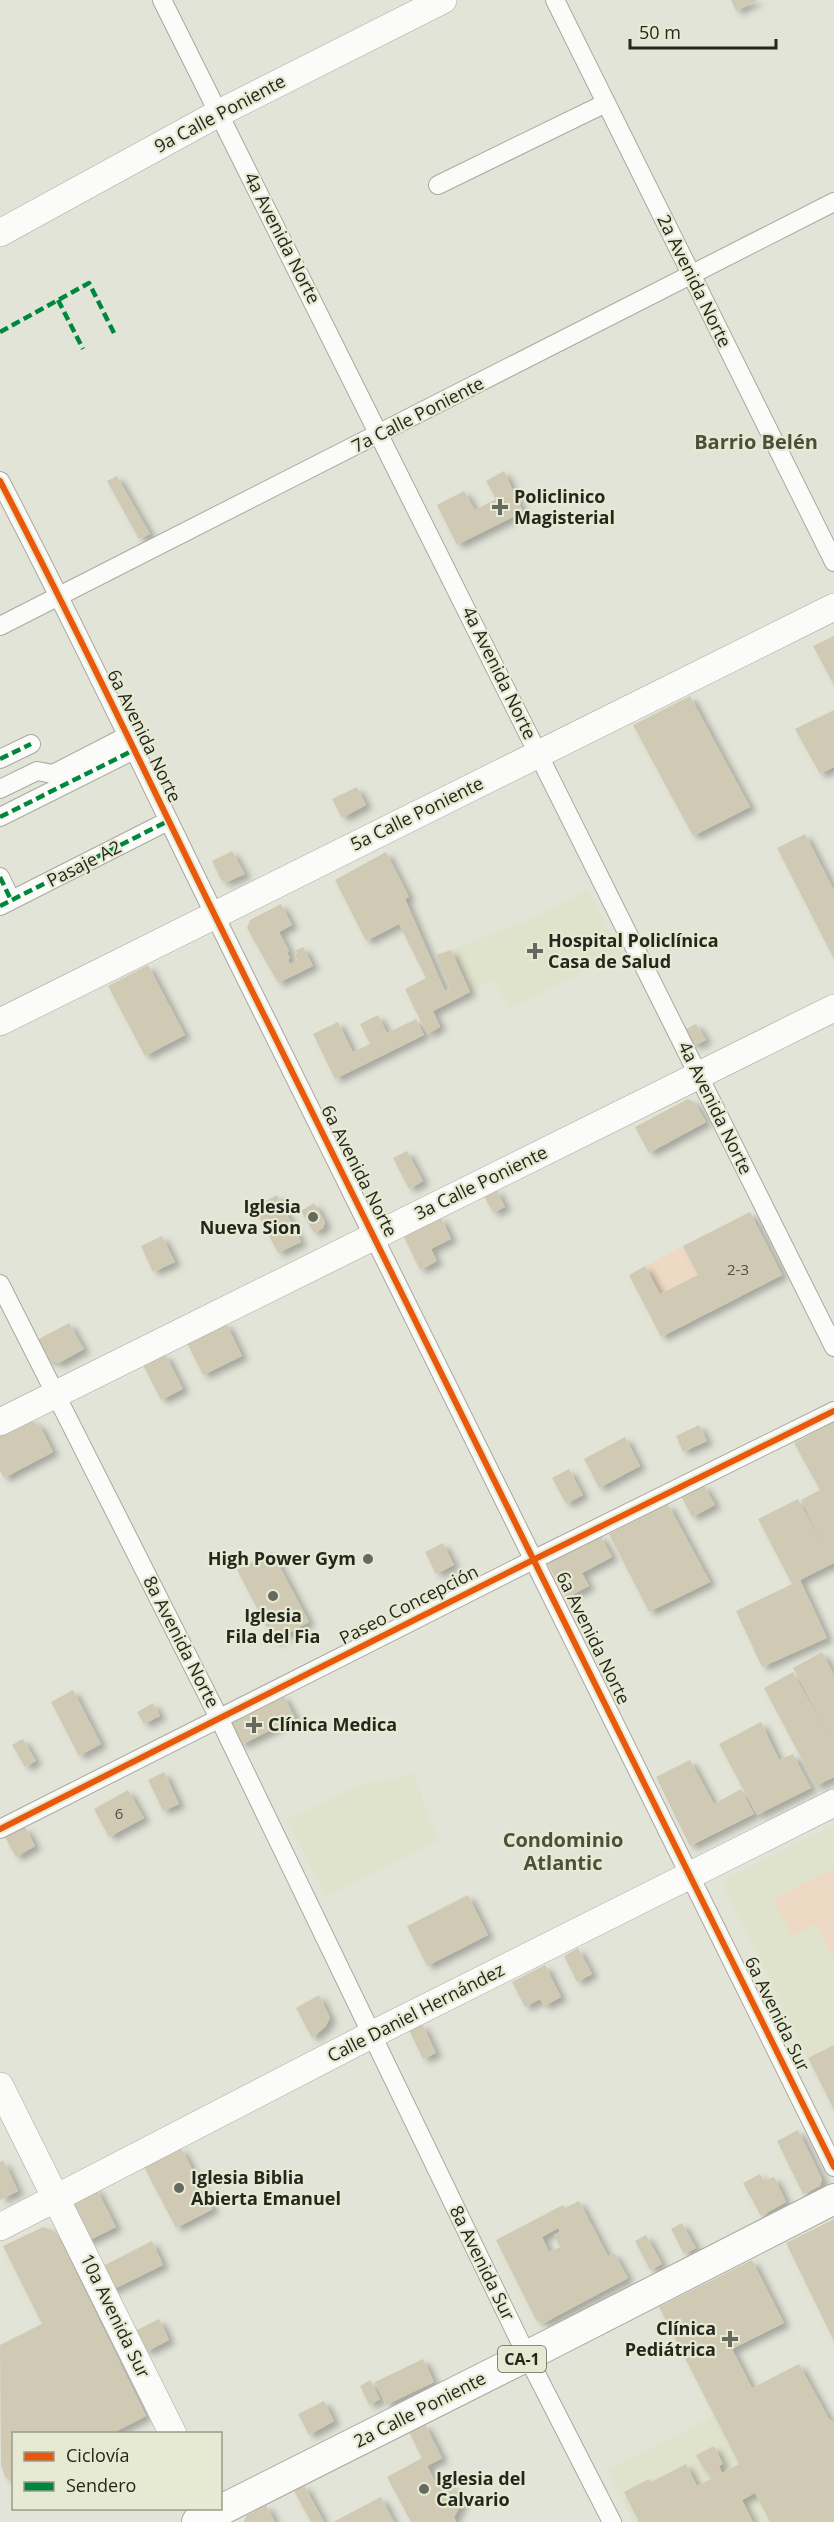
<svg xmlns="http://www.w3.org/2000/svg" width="834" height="2522" font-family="'Open Sans',sans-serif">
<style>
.built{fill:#dfe3cc}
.green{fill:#eed9c4}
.building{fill:#d0cab4;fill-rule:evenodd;filter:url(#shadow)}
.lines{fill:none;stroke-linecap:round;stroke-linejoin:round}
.street-casing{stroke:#a8a99f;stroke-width:20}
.secondary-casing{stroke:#a8a99f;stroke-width:28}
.primary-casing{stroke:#a8a99f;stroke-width:32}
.street{stroke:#fbfbf9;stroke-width:18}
.secondary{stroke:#fbfbf9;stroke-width:27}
.primary{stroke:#fbfbf9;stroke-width:30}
.quiet{stroke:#00873e;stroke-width:4.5;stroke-dasharray:9 4.5;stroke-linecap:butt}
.cycleway-casing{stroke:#e6ead2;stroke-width:10}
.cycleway{stroke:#e8590c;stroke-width:6}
.poi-dot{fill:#67695f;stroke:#e6ead2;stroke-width:2}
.labels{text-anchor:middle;stroke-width:4.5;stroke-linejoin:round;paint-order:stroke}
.number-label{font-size:15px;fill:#505044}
.shield{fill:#e6ead2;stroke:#5f6254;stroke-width:1.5}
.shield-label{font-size:16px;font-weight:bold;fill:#25271e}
.street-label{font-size:18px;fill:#25271e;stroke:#e6ead2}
.poi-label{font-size:18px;font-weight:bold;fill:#25271e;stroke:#e6ead2;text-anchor:start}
.neighbourhood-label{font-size:20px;font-weight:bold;fill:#4c4f3a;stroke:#e6ead2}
</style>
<defs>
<filter id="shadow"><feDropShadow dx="6" dy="4" stdDeviation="3" flood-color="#0004"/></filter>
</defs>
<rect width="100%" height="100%" fill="#e2e4d8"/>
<path class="built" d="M588,890L620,952L510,1010L494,980L470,992L451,950L523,922Z
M414,1774L438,1841L326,1897L287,1819L360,1785Z
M834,1825V2045L808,2058L724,1887L727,1879Z
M715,2415L770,2522H633L607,2471Z"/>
<path class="green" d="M683,1246L698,1275L660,1294L645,1266Z
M834,1868V1960L816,1924L792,1936L773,1899Z"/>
<path class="building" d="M731,0H758L736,11Z
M504,471L523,512L457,545L437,505L464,491L475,510L496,499L486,481Z
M117,476L150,534L139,539L107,481Z
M834,636V685L813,646Z
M690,696L750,807L693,836L633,725Z
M834,710V767L820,774L795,729Z
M357,787L366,805L342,818L332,799Z
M805,834L834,890V959L777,848Z
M232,851L245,874L227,882L221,880L212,861Z
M386,852L409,897L405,899L445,991L450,988L436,955L451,950L470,992L433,1011L440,1027L427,1034L405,989L426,978L399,924L366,941L335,880Z
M281,904L292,925L279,932L289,951L287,952L290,958L288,960L290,964L298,960L295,955L297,953L296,950L303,947L313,966L278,983L247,928L250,920Z
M148,965L185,1035L145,1056L108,986Z
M378,1015L387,1033L416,1019L424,1035L335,1079L313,1034L338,1022L353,1052L370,1044L360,1024Z
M696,1024L706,1040L696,1045L686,1040L682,1031Z
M688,1099L695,1103L706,1122L649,1153L635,1127Z
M407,1151L423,1181L409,1189L393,1158Z
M496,1189L505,1207L493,1213L484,1196Z
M277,1195L301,1242L278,1253L254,1207Z
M314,1203L325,1222L323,1228L314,1233L301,1211Z
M750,1212L782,1275L661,1337L629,1275L645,1266L660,1294L698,1275L683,1246Z
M441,1217L451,1239L431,1249L437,1261L420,1270L404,1237Z
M162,1236L175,1262L153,1272L141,1246Z
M69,1323L84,1349L59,1363L46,1359L37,1340Z
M226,1323L242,1356L203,1375L187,1343Z
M165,1354L183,1389L161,1400L143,1365Z
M30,1420L40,1426L53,1452L4,1478L0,1471V1434Z
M834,1422V1563L800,1580L827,1638L762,1667L736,1611L792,1584L758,1519L798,1499L824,1547L801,1500L820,1490L794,1443Z
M699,1425L707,1441L683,1452L676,1436Z
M625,1437L640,1466L599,1488L584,1459Z
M569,1469L583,1495L566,1504L552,1478Z
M704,1485L715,1505L692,1517L681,1496Z
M668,1504L710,1582L649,1612L609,1534Z
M600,1535L612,1557L582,1573L589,1586L566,1598L547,1563Z
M443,1543L454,1565L436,1574L425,1552Z
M272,1552L309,1622L274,1641L237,1570Z
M822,1652L834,1675V1777L816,1786L764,1688L793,1672L831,1740L793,1668Z
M73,1690L101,1744L79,1756L51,1702Z
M283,1695L295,1718L241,1745L231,1724L235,1719Z
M153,1703L160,1716L144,1724L137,1712Z
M761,1722L779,1760L793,1754L811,1788L757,1815L719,1744Z
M23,1739L36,1761L25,1767L12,1745Z
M690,1760L714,1804L741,1789L754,1814L690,1846L656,1777Z
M164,1772L179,1804L163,1811L148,1780Z
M128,1790L144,1818L109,1837L94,1809Z
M25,1827L35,1846L16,1857L5,1837Z
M468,1895L488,1935L427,1966L407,1926Z
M578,1948L592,1974L577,1982L564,1956Z
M545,1965L561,1997L544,2006L540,1999L525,2007L512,1982Z
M319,1995L330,2018L325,2027L312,2038L296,2008Z
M422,2024L436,2053L423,2059L409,2030Z
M834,2045V2110L808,2058Z
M798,2130L822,2179L820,2186L803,2194L777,2141Z
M181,2148L213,2209L176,2228L144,2167Z
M3,2160L18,2191L0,2200V2162Z
M760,2174L764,2181L774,2177L786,2202L761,2216L743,2183Z
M96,2188L116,2227L86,2242L67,2204Z
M579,2201L608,2256L614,2253L628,2278L544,2323L536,2320L496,2240L563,2205L565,2208ZM558,2228L560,2232L554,2235L560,2247L549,2252L542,2237Z
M834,2219V2341L786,2243Z
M682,2223L696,2248L684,2254L671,2229Z
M43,2227L56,2232L146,2416L111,2434H14V2483L5,2477L1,2465L0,2345L42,2324L3,2246Z
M646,2235L662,2264L650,2270L635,2241Z
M152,2241L163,2265L110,2291L99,2268Z
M752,2260L784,2323L732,2349L752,2388L799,2364L829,2419L834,2422V2522H770L755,2493L742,2500L753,2522H639L624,2492L649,2479L651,2482L686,2464L697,2486L711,2479L708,2472L706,2473L696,2455L714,2446L723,2464L719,2466L722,2473L739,2464L659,2307Z
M159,2319L169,2340L146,2352L135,2331Z
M423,2359L434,2382L386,2405L375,2382Z
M370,2380L380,2399L369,2405L360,2386Z
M324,2401L334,2421L309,2435L298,2414Z
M425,2424L442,2458L427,2466L437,2485L450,2486L458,2493L461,2505L454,2517L456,2522H411L387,2477L422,2458L409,2432Z
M304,2485L324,2522H311L294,2491Z
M381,2497L394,2522H333Z
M266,2505L275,2522H244L246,2516Z"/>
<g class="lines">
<g class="street-casing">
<path id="street" d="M162,0L834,1347
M555,0L834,562
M438,185L606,103
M0,481C92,657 175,837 264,1015C455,1398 647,1781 834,2167
M0,626L834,202
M0,759L31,744
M0,789L37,771L53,774L127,736
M0,817L134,750
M0,877L11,900
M0,906L168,821
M0,1284L219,1718L527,2356L612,2522
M0,1829L537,1558L834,1411"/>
</g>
<g class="secondary-casing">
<path id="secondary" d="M0,233L219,113L443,0
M0,1022L834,607
M0,1422L834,1008
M0,2086L173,2434
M0,2227L371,2035L834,1803"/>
</g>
<g class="primary-casing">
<path id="primary" d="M197,2522L527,2356L834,2199"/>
</g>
<use href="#street" class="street"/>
<use href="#secondary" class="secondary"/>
<use href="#primary" class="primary"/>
<path class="quiet" d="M58,300L83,349
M0,332L89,283L114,333
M0,759L31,744
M0,817L134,750
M0,877L11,900
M0,906L168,821"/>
<g class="cycleway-casing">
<path id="cycleway" d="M0,481C92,657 175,837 264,1015C455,1398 647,1781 834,2167
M0,1829L537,1558L834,1411"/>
</g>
<use href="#cycleway" class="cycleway"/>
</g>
<g class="poi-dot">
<path d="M497 498h6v6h6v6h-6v6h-6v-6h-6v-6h6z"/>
<path d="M532 942h6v6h6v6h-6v6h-6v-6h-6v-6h6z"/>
<circle cx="313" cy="1217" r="6"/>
<circle cx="368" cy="1559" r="6"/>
<circle cx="273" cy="1596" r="6"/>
<path d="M251 1716h6v6h6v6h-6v6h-6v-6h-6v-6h6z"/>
<circle cx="179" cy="2188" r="6"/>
<path d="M727 2330h6v6h6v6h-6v6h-6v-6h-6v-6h6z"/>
<circle cx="424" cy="2489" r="6"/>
</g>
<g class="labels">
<g class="number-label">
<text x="738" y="1275">2-3</text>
<text x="119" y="1819">6</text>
</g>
<rect class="shield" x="498" y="2346" width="48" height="26" rx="4.5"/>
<g class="shield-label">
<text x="522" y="2365">CA-1</text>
</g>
<g class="street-label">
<text transform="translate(220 114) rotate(-28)" y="6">9a Calle Poniente</text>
<text transform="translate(282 238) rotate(63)" y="6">4a Avenida Norte</text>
<text transform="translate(694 281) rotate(64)" y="6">2a Avenida Norte</text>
<text transform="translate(418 415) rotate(-27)" y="6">7a Calle Poniente</text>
<text transform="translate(499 673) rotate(64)" y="6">4a Avenida Norte</text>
<text transform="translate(144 736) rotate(64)" y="6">6a Avenida Norte</text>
<text transform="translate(417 814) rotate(-26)" y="6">5a Calle Poniente</text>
<text transform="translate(84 864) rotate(-27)" y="6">Pasaje A2</text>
<text transform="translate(715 1108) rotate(64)" y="6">4a Avenida Norte</text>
<text transform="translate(359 1171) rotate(63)" y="6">6a Avenida Norte</text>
<text transform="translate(481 1183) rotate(-26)" y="6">3a Calle Poniente</text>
<text transform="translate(409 1605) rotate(-27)" y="6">Paseo Concepción</text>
<text transform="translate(593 1638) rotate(64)" y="6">6a Avenida Norte</text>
<text transform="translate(181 1642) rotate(63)" y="6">8a Avenida Norte</text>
<text transform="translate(416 2013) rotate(-27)" y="6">Calle Daniel Hernández</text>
<text transform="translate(777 2014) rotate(64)" y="6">6a Avenida Sur</text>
<text transform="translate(482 2263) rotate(64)" y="6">8a Avenida Sur</text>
<text transform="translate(115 2316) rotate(64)" y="6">10a Avenida Sur</text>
<text transform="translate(420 2410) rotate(-27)" y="6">2a Calle Poniente</text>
</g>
<g class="poi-label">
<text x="514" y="503">Policlinico<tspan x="514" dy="21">Magisterial</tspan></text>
<text x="548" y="947">Hospital Policlínica<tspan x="548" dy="21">Casa de Salud</tspan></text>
<text x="301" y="1213" text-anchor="end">Iglesia<tspan x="301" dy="21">Nueva Sion</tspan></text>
<text x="356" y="1565" text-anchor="end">High Power Gym</text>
<text x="273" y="1622" text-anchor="middle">Iglesia<tspan x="273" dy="21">Fila del Fia</tspan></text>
<text x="268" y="1731">Clínica Medica</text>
<text x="191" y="2184">Iglesia Biblia<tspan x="191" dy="21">Abierta Emanuel</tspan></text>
<text x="716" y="2335" text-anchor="end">Clínica<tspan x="716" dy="21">Pediátrica</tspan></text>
<text x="436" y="2485">Iglesia del<tspan x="436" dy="21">Calvario</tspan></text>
</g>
<g class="neighbourhood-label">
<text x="756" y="449">Barrio Belén</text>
<text x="563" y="1847">Condominio<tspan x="563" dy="23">Atlantic</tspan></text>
</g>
</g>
<rect x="12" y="2432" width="210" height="78" fill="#e6ead2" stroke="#999c8a" stroke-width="1.5"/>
<rect x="24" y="2452" width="30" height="9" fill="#e8590c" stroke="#999c8a" stroke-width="1.5"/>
<text x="66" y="2462" font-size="18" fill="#25271e">Ciclovía</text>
<rect x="24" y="2482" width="30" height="9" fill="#00873e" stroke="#999c8a" stroke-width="1.5"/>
<text x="66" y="2492" font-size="18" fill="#25271e">Sendero</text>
<path d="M630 39v9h146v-9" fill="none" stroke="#25271e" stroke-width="3"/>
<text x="639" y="39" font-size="18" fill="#25271e" stroke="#e6ead2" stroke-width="4.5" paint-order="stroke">50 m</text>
</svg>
